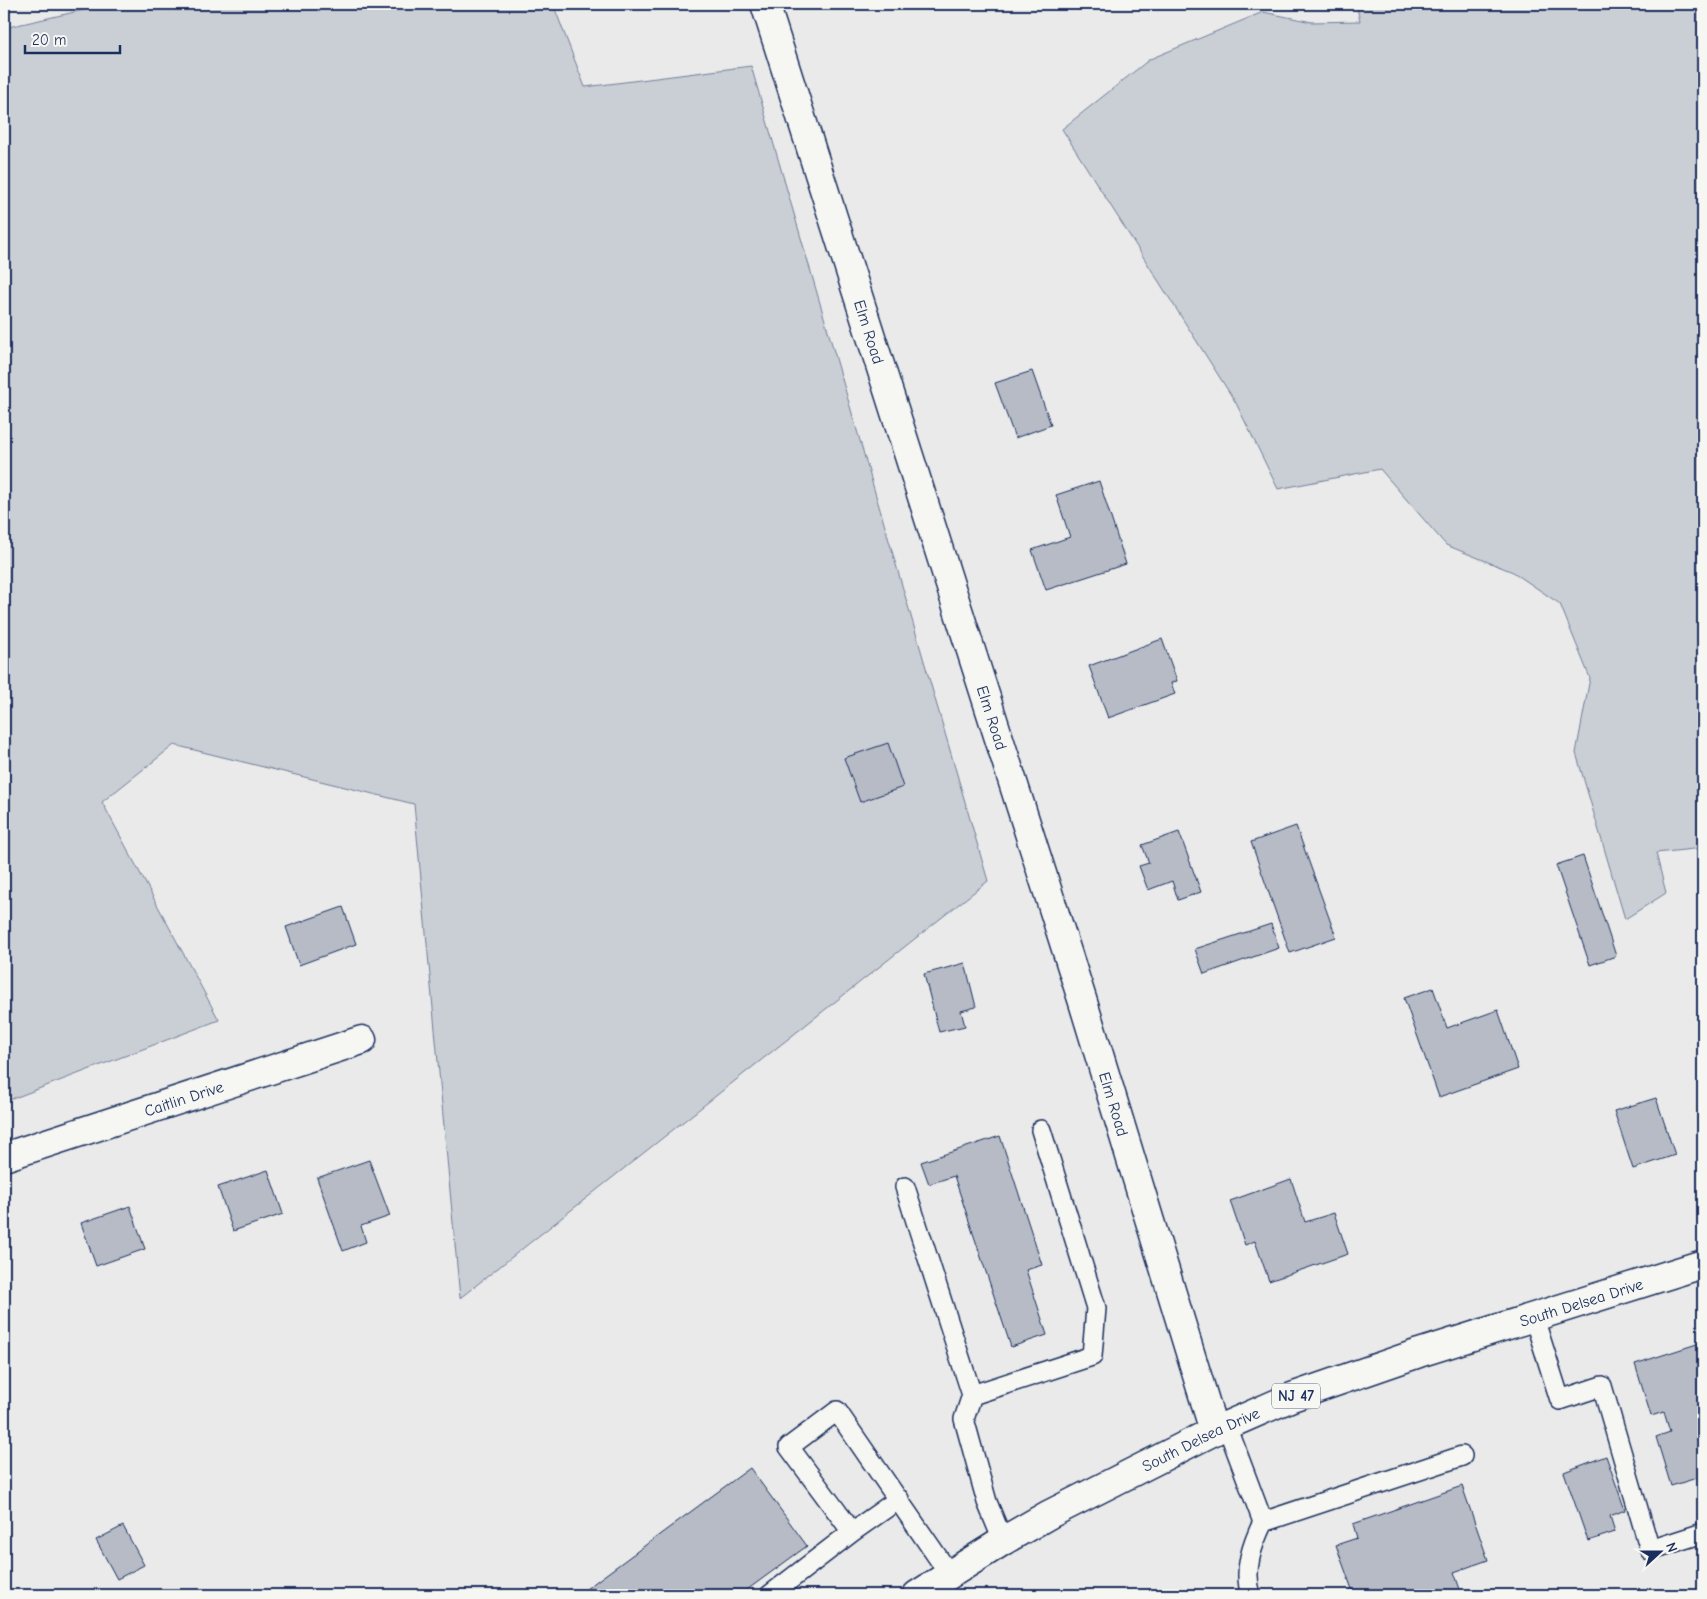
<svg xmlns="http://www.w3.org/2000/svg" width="1707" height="1599" font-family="'Comic Neue',sans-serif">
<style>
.green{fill:#caced5;stroke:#727e9a}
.building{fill:#b6bbc6;stroke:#1b2f5e}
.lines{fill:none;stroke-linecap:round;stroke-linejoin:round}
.lane-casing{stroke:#1b2f5e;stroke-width:22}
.street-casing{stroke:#1b2f5e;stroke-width:31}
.primary-casing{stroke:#1b2f5e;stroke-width:31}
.lane{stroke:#f6f6f2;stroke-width:19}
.street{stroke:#f6f6f2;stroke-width:28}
.primary{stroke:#f6f6f2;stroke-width:28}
.labels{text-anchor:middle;stroke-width:4.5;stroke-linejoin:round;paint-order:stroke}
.shield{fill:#f6f6f2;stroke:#5d6b8a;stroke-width:1}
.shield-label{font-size:15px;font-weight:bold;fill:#1b2f5e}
.street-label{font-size:16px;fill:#1b2f5e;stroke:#f6f6f2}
</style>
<rect width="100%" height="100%" fill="#e9eae9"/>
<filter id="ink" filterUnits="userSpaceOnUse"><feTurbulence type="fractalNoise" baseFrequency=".02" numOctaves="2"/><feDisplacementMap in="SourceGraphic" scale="10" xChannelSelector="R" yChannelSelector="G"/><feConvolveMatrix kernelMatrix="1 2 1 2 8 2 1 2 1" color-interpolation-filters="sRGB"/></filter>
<g filter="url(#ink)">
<path class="green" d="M110,4H553L585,87L751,66L988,881L460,1298L414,804L174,745L102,802L219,1020L4,1102V28Z
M1356,4H1703V848L1656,853L1666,893L1625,919L1576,753L1590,678L1560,604L1513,572L1446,545L1380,469L1278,489L1236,403L1062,129L1150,59L1263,12L1312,22L1360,21Z"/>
<path class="building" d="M1032,371L1051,425L1015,438L995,383Z
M1099,481L1126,564L1046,590L1032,550L1070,537L1056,495Z
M1162,639L1177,681L1171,683L1175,694L1108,718L1089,666Z
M888,743L903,787L860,802L844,758Z
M1296,826L1336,937L1290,953L1251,842Z
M1179,832L1201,892L1178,900L1172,881L1148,890L1139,866L1149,863L1142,845Z
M1583,856L1616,956L1590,965L1556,865Z
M343,907L356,944L299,965L286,927Z
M1271,924L1279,948L1204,974L1195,949Z
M965,963L976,1007L961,1011L965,1026L939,1032L924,974Z
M1433,988L1447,1028L1498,1010L1518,1069L1439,1097L1404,998Z
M1656,1098L1675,1155L1633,1169L1614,1111Z
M1000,1136L1042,1265L1026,1270L1047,1335L1011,1347L954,1176L929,1184L921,1162Z
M369,1160L390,1216L361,1226L366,1242L343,1251L317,1178Z
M268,1170L283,1214L233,1231L218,1187Z
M1291,1179L1305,1222L1334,1213L1348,1254L1269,1281L1255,1241L1245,1245L1230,1201Z
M130,1206L145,1249L96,1266L81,1223Z
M1703,1342V1476L1671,1486L1656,1437L1670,1432L1664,1412L1651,1416L1635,1364Z
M1606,1456L1625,1510L1610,1516L1615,1532L1588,1541L1564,1472Z
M750,1468L807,1546L740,1595H591L586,1589Z
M1462,1486L1488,1560L1454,1572L1462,1595H1354L1336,1545L1357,1538L1353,1524Z
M123,1526L144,1565L117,1579L96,1540Z"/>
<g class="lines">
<g class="lane-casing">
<path id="lane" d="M905,1187L972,1395
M1534,1318L1560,1400L1602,1386L1650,1550L1703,1533
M1227,1426L1263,1522C1252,1545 1243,1570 1251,1595
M1263,1522L1462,1456
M852,1532L899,1499
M1003,1541L987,1502L964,1419L972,1395L1092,1356L1096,1308L1041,1130
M770,1595L852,1532L789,1447L837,1411L950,1575"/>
</g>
<g class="street-casing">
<g id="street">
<path id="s1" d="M765,4L1082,999L1214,1431"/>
<path id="s2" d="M4,1157L362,1040"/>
</g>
</g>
<g class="primary-casing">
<g id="primary">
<path id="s3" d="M917,1595L1003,1541L1050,1514L1214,1431L1292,1397L1419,1353L1703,1264"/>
</g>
</g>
<use href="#lane" class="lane"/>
<use href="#street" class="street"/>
<use href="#primary" class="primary"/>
</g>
</g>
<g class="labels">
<rect class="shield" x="1272" y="1383.5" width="48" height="25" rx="4"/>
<g class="shield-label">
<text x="1296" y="1401">NJ 47</text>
</g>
<g class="street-label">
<text dy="6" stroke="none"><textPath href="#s1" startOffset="344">Elm Road</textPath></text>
<text dy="6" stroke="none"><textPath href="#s1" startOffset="749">Elm Road</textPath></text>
<text dy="6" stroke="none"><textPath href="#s2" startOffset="189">Caitlin Drive</textPath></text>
<text dy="6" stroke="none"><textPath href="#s1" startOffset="1154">Elm Road</textPath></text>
<text dy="6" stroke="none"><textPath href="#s3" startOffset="729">South Delsea Drive</textPath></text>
<text dy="6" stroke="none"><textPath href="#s3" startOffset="324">South Delsea Drive</textPath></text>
</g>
</g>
<rect width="1707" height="1599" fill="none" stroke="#f6f6f2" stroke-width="20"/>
<rect x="10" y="10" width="1687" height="1579" fill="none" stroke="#1b2f5e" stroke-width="2" filter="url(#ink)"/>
<g transform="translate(1660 1552) rotate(69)" stroke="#f6f6f2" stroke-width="4" paint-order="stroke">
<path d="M0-4L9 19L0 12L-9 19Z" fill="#1b2f5e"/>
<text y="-8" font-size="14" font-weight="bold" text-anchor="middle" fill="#1b2f5e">N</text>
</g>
<path d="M25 45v8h95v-8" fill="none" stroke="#1b2f5e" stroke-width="2.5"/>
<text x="32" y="45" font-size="15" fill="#1b2f5e" stroke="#f6f6f2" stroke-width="4" paint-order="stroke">20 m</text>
</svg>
